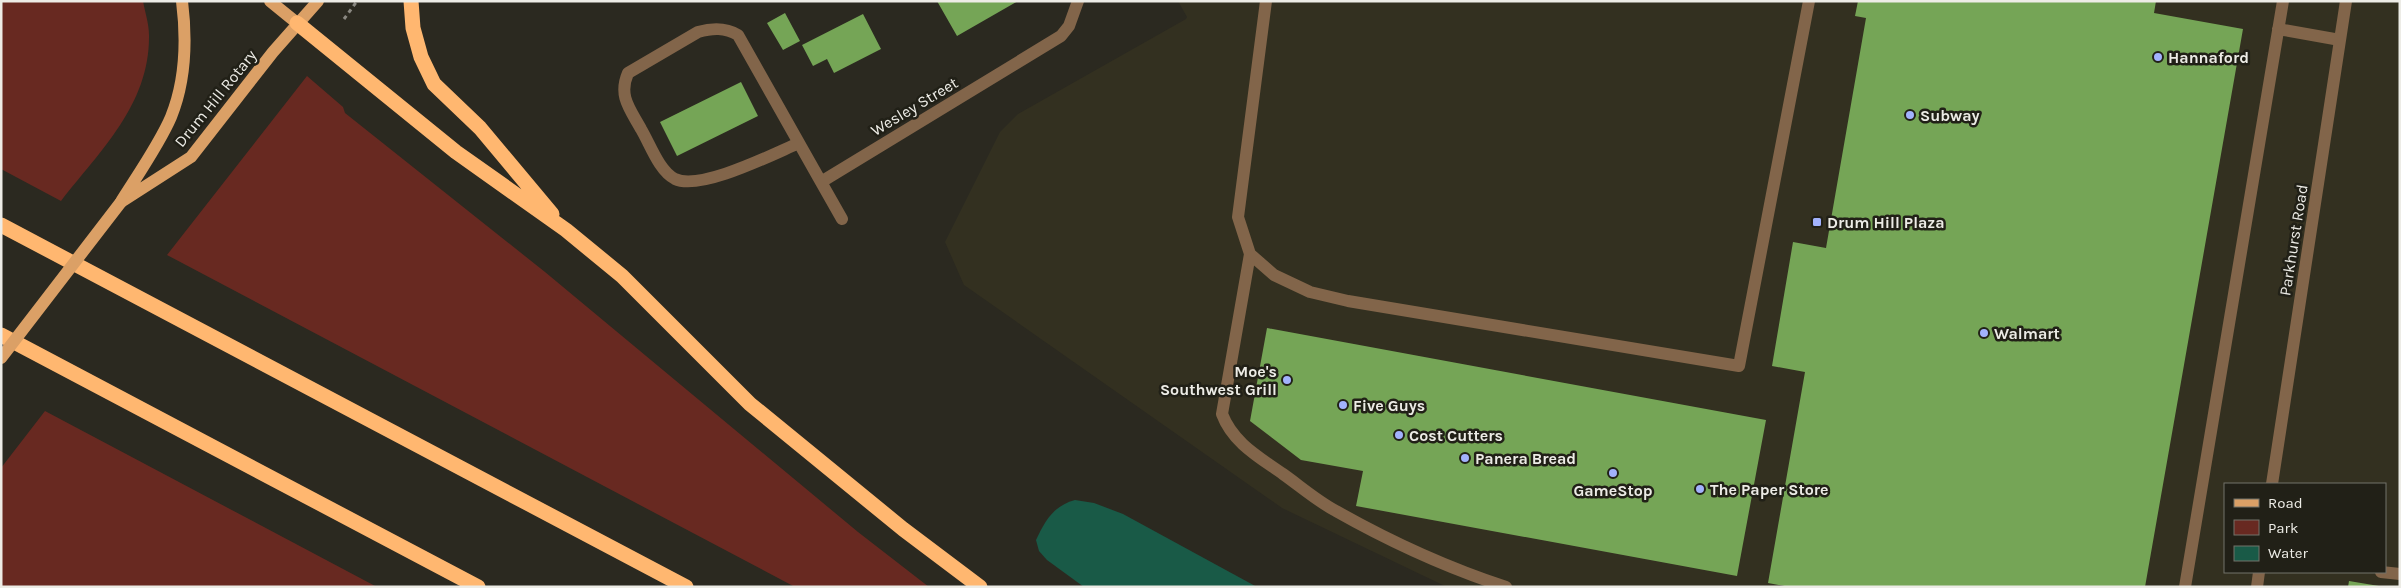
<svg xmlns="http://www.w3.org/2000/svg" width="2401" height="588" font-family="Karla,sans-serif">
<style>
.built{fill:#333020;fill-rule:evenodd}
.green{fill:#682921}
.water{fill:#195a47}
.building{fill:#75a556}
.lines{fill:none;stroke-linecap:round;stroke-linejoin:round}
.path{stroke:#8a8881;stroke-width:3;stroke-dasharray:4 4;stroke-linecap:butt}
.minor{stroke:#82654a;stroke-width:12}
.major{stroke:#dba066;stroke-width:12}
.highway{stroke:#ffb770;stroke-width:15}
.major-bridge{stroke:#dba066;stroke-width:12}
.poi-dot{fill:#a2b2fd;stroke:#212017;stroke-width:2}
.labels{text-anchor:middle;stroke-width:5;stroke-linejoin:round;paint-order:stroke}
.poi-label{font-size:16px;font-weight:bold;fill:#edece6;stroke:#212017;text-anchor:start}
.street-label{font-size:16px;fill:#edece6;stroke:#212017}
</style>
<rect width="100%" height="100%" fill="#2b2920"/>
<path class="built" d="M1178,1H2400V587H1447L1282,508L964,285L945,242L1000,132L1018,114L1186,19L1187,17ZM2225,484H2385V572H2225Z"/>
<path class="green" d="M1,1H143C145,12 149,24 149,35C150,104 101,150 61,201L1,169Z
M307,76L343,107L345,113L545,272L858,532L929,587H795L167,255Z
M45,411L377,587H1V468Z"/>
<path class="water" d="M1075,500L1094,503L1123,514L1257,587H1084L1047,560L1039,551L1036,540C1045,521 1053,506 1075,500Z"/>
<path class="building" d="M937,1H1018L957,36Z
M1858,1H2156L2154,13L2243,29L2145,587H1790L1768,583L1805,372L1772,366L1793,242L1826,248L1866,18L1855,16Z
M785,13L800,41L783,50L767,23Z
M863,14L881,49L834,73L827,59L813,66L802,45Z
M741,82L758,116L677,156L660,122Z
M1267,328L1766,420L1737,576L1356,506L1363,471L1301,460L1250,421Z
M2349,581L2379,586V587H2348Z"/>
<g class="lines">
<path class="path" d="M344,19L357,1"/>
<path class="minor" d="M1266,1L1238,217L1250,254L1274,275L1310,292L1348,301L1739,366L1809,1
M2278,29L2340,40
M799,143C773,154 701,191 675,179C659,171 650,144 641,129C630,109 618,96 628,73L698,32C712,28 725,27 738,35L821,182
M842,219L821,182L1061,36L1069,26L1078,1
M1250,254L1222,414C1233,443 1259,457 1283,474C1300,486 1317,501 1336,511C1389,541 1448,568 1506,587
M2272,484L2346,1
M2381,572L2400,574
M2185,587L2283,1
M2257,587L2259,572"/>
<path class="major" d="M270,1L297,23
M122,200C137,176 160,143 171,117C186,80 187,41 182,1
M121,202L191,157L273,52L318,1"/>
<path class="highway" d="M411,1L413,28L421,57L434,84L480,128L552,214
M297,23L456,152L566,230L622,276L750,404L903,529L980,587
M1,225L686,587
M1,335L478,587"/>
<path class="major-bridge" d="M1,358L121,202"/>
</g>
<g class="poi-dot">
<circle cx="2158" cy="57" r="5"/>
<circle cx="1910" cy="115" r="5"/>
<rect x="1812" y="217" width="10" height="10" rx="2.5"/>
<circle cx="1984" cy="333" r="5"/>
<circle cx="1287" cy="380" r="5"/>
<circle cx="1343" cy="405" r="5"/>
<circle cx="1399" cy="435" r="5"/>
<circle cx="1465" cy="458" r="5"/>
<circle cx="1613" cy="473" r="5"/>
<circle cx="1700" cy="489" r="5"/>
</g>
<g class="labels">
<g class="poi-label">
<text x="2168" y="63">Hannaford</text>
<text x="1920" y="121">Subway</text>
<text x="1827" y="228">Drum Hill Plaza</text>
<text x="1994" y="339">Walmart</text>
<text x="1277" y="377" text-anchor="end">Moe's<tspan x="1277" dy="18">Southwest Grill</tspan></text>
<text x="1353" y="411">Five Guys</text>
<text x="1409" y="441">Cost Cutters</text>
<text x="1475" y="464">Panera Bread</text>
<text x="1710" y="495">The Paper Store</text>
<text x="1613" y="496" text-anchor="middle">GameStop</text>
</g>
<g class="street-label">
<text transform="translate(215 98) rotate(-51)" y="6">Drum Hill Rotary</text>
<text transform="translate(914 106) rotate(-31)" y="6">Wesley Street</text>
<text transform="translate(2293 240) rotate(-81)" y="6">Parkhurst Road</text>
</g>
</g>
<rect width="2401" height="588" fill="none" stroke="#edece6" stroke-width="5"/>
<rect x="2224" y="483" width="162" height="90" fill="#212017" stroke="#73726a"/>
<rect x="2234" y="499" width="25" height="8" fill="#dba066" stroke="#73726a"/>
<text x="2268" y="508" font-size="15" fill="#edece6">Road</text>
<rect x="2234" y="520" width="25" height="15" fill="#682921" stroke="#73726a"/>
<text x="2268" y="533" font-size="15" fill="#edece6">Park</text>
<rect x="2234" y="546" width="25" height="15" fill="#195a47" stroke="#73726a"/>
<text x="2268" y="558" font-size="15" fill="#edece6">Water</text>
</svg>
